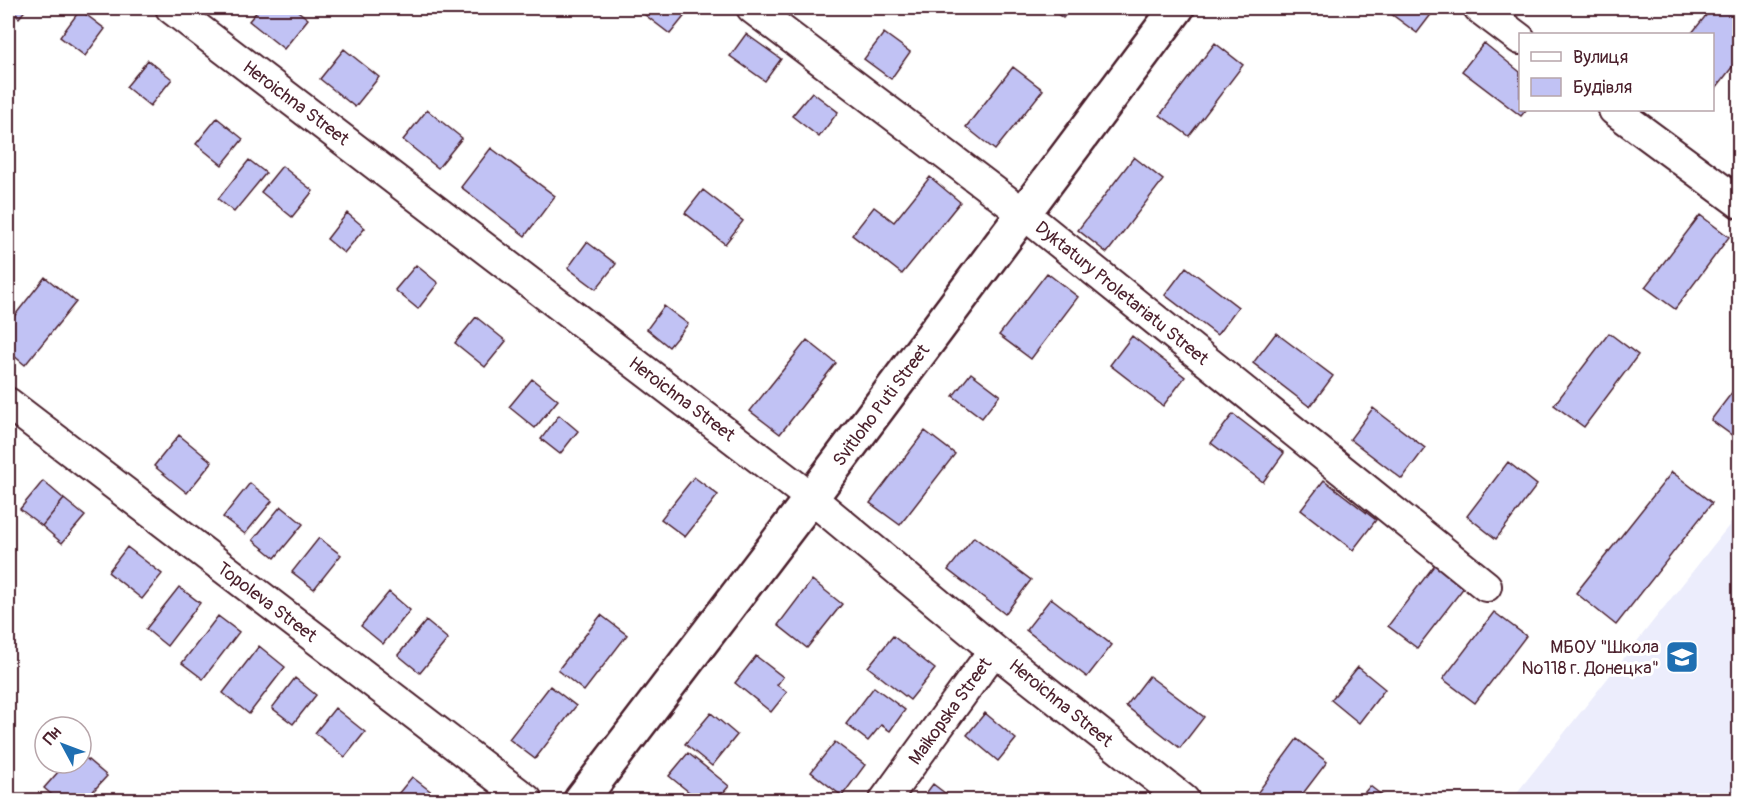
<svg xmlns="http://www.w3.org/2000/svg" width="1747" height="808" font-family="Pangolin,sans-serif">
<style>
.built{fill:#ecedfc}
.building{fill:#c1c2f4;stroke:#4a1f2b;stroke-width:1.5}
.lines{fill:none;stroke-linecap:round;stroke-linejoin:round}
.street-casing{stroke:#4a1f2b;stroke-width:34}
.secondary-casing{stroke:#4a1f2b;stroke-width:38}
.street{stroke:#fff;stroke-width:30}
.secondary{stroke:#fff;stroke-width:33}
.labels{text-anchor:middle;stroke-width:6;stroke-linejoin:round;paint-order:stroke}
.street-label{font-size:18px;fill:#4a1f2b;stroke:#fff}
.poi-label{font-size:18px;fill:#4a1f2b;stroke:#fff;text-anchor:end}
</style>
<rect width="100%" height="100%" fill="#fff"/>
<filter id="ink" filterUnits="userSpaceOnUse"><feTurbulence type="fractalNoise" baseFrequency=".0167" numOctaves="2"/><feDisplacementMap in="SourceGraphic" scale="12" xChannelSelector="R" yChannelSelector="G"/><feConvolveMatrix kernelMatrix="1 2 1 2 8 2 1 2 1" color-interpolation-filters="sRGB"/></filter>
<g filter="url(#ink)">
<path class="built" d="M1739,513V800H1511Z"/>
<path class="building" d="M8,8H27L19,18Z
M260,8H294L308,19L284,49L249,21Z
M636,8H691L670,34Z
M1049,8H1071L1063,18Z
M1383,8H1436L1417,33Z
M1712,8H1740V57L1712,93V34H1691Z
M80,10L105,29L85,56L60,37Z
M884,33L910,52L891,79L864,59Z
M746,34L781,59L765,81L730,56Z
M1215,43L1243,65L1189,136L1160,115Z
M1484,43L1520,72V110H1526L1521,116L1462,71Z
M344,49L379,77L355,107L320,79Z
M148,60L172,79L150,106L126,87Z
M1013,67L1043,90L995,150L966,127Z
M812,92L838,112L819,137L792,116Z
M427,110L462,138L438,168L403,140Z
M217,118L243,139L222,165L196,144Z
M491,148L555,196L525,236L461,187Z
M1134,157L1163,180L1107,253L1078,230Z
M249,160L266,173L234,212L218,199Z
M282,166L313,191L292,217L261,192Z
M930,177L960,202L902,274L852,235L874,207L894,222Z
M703,190L743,221L725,244L685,213Z
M347,213L365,228L344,253L327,239Z
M1700,215L1729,237L1675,309L1645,287Z
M587,242L616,264L596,289L568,268Z
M416,265L438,283L418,309L395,290Z
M1186,267L1238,307L1217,335L1165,295Z
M1047,273L1078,297L1031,359L999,335Z
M45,277L76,302L25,365L8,351V324Z
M664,306L688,324L669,347L647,329Z
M476,317L506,341L485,367L455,343Z
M1276,333L1333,376L1310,407L1253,363Z
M1609,333L1638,355L1584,427L1554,405Z
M1132,336L1185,377L1163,406L1110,365Z
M807,340L836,363L780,434L750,411Z
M971,373L1000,395L982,418L953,396Z
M532,379L558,400L535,428L509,407Z
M1740,382V441L1711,420Z
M1373,408L1425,448L1402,479L1350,439Z
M1233,414L1284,453L1263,482L1211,443Z
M559,415L578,431L560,454L541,439Z
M925,431L955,454L900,525L870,503Z
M179,435L212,462L187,493L154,466Z
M1508,462L1537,485L1496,539L1467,516Z
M1672,472L1712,503L1616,625L1576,593Z
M694,477L718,495L685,537L661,519Z
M1324,480L1376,520L1353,550L1301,510Z
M43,481L64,499L42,526L20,509Z
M250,483L272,501L245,534L223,517Z
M64,499L85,516L62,543L42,526Z
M281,506L303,524L275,558L253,540Z
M974,537L1031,580L1005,614L948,570Z
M319,538L341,555L314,589L292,572Z
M127,547L162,574L142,599L108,572Z
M1436,563L1465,586L1417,648L1388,626Z
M812,580L842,604L807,648L778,625Z
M179,587L200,603L167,646L146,629Z
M389,592L410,610L383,644L361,626Z
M1051,598L1112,645L1087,677L1026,630Z
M1494,612L1526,636L1475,703L1443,679Z
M601,615L627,635L584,691L558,670Z
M218,616L239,632L203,679L182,663Z
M426,621L448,639L420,673L398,655Z
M893,636L935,669L910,700L868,667Z
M259,646L285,667L249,714L223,693Z
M756,656L783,677L777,685L787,692L771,712L735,683Z
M1358,667L1385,689L1359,723L1331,700Z
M1149,676L1204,717L1180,748L1126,706Z
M295,678L316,695L293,724L272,708Z
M550,686L576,706L535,759L509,739Z
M874,687L905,710L890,731L881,725L868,741L846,724Z
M335,708L365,732L345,757L315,733Z
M711,713L737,735L712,766L685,744Z
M985,713L1016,739L998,761L967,735Z
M1297,739L1327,762L1298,800H1261L1255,796Z
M835,742L865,765L842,796L811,772Z
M688,753L729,786L717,800H699L669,776Z
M81,754L107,776L85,800H58L44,788L66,763H81Z
M412,777L442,800H393Z
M933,784L954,800H921Z
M1370,786L1388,800H1358Z"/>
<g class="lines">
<g class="street-casing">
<path id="street" d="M171,8L811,498L994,650L1184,800
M752,8L1024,214L1486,586
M1479,8L1520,39
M1614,110L1740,203
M8,403L527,800
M885,800L994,650"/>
</g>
<g class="secondary-casing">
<path id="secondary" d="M581,800L811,498L1177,8"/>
</g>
<use href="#street" class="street"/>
<use href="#secondary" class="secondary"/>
</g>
</g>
<defs>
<g id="school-square" transform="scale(1.725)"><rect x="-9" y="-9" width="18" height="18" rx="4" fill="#1f6fb2" stroke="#fff"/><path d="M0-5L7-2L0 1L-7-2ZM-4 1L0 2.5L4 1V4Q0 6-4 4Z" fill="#fff"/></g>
</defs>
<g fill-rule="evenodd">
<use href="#school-square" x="1682" y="657"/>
</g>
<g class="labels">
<g class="street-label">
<text transform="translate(296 103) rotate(37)" y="6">Heroichna Street</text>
<text transform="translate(1122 293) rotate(39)" y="6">Dyktatury Proletariatu Street</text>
<text transform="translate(682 399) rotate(37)" y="6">Heroichna Street</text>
<text transform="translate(881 405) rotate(-53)" y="6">Svitloho Puti Street</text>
<text transform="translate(267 602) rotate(37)" y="6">Topoleva Street</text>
<text transform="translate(1061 703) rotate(39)" y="6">Heroichna Street</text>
<text transform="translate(950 711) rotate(-54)" y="6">Maikopska Street</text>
</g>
<g class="poi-label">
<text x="1659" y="653">МБОУ "Школа<tspan x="1659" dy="21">№118 г. Донецка"</tspan></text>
</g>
</g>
<rect width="1747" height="808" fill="none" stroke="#fff" stroke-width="30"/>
<rect x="15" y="15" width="1717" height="778" fill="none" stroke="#4a1f2b" stroke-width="2" filter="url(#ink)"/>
<rect x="1519" y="33" width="195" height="78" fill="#ffffff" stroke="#b7a5aa" stroke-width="1.5"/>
<rect x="1531" y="52" width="30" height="9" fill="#ffffff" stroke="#b7a5aa" stroke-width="1.5"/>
<text x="1573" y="63" font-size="18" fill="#4a1f2b">Вулиця</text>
<rect x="1531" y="78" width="30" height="18" fill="#c1c2f4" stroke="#b7a5aa" stroke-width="1.5"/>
<text x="1573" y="93" font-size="18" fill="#4a1f2b">Будівля</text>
<g transform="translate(63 745) rotate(311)"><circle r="28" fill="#ffffff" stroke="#b7a5aa" stroke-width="1.5"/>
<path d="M0-4.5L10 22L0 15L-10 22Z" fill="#1f6fb2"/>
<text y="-9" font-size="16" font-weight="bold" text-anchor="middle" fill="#4a1f2b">Пн</text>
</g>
</svg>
